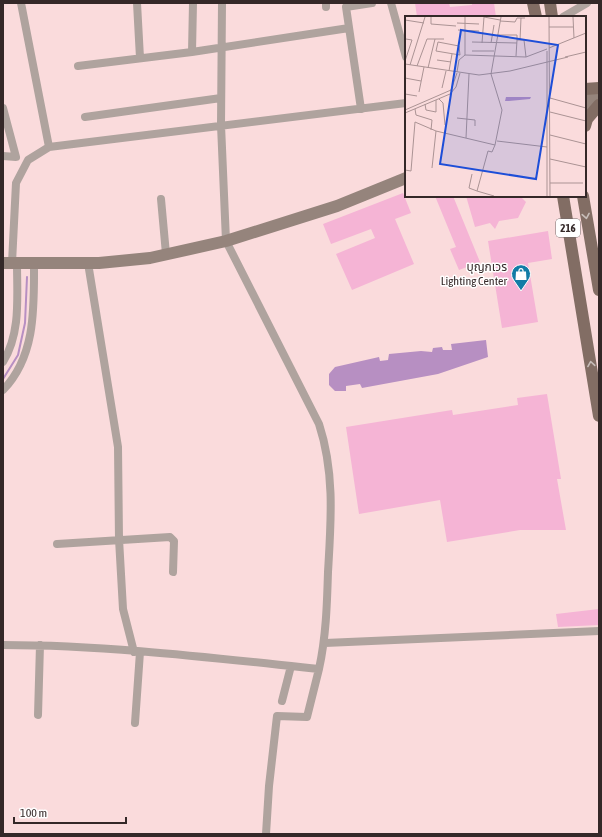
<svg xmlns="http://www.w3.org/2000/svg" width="602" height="837" font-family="'Asap Condensed','Noto Sans Thai',sans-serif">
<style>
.water{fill:#b78fc2}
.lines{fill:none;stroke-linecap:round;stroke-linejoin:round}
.stream{stroke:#b78fc2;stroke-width:2}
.building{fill:#f5b4d5}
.minor{stroke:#afa39e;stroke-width:8}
.secondary{stroke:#95847c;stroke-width:12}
.primary{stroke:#826d64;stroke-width:12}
.oneway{stroke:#c7bdb9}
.labels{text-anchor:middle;stroke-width:3;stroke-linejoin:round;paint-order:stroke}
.shield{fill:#fff;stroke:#716868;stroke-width:1}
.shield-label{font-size:11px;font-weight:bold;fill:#342828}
.poi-label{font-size:12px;fill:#342828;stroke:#fff;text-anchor:end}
.inset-road{fill:none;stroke:#ab9394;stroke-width:1}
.view{fill:#1d4ed8;fill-opacity:0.15;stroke:#1d4ed8;stroke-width:2}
.inset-edge{fill:none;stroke:#342828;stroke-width:2}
</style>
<rect width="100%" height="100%" fill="#fadbdc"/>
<path class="water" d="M486,340L488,357L438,374L362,388L360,384L346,386V391H335L329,385V374L335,367L379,357L380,361L388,360L389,354L421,351L432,352L433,348L442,347L443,350H452L451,344Z"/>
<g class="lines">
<path class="stream" d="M3,379L18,355L25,323L27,277"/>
</g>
<path class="building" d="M415,3H449L450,7L472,5V3H494L496,17H417Z
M403,193L411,213L395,219L414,264L352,290L336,254L375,238L371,229L331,244L323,224Z
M435,196H453L480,262L459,270L450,249L456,247Z
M466,196H520L526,202L518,218L499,221L495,229L490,223L475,227Z
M548,231L552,259L528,263L538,322L502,328L488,241Z
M547,394L561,479H557L566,530H520L447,542L440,500L359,514L346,427L452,410L453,415L518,405L517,398Z
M599,609V625L558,627L556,614Z"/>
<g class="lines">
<path class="minor" d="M21,3L49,147
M137,3L140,58
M326,3V7
M391,3L406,57
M563,17L587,3
M192,52L193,3
M78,66L192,52L349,28
M3,108L16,157L3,156
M361,109L346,7L372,3
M85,117L221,98
M161,199L166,254
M12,263L16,183L28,160L49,147L406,103
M88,263L118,447L119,539L123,609L134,652
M3,362C21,333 17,297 17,263
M3,390C36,356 34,307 34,264
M57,544L170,537L174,541L173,572
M325,643L599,631
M3,645C108,645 214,658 319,669C326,637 327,605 328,572C331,521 335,473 319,424L226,241L221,125L222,3
M282,701L291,666
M38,715L40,645
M135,723L140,652
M266,834L269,786L277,716L307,717L319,669"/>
<path class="secondary" d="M585,98L599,92
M585,108L599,102
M3,263H99L150,258L226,241L337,206L406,178"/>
<path class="primary" d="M533,3L536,17
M550,3L552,17
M585,89L599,88
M585,126L587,119L599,105
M563,196L599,416
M583,196L599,290"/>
</g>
<defs><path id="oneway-chevron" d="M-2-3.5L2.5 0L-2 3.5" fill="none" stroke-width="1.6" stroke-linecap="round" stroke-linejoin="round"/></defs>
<g class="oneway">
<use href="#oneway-chevron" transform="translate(586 216) rotate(80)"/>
<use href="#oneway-chevron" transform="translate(591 364) rotate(-99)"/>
</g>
<defs>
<g id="shop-pin" transform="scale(1)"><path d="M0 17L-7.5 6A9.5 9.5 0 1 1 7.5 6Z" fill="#127ca6" stroke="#fff"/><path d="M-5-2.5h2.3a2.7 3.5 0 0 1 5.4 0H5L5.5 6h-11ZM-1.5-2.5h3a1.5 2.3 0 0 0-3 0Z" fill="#fff"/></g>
</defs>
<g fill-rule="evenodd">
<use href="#shop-pin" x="521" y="274"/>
</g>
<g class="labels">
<rect class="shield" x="556" y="219" width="24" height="18" rx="3"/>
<g class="shield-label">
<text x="568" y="232">216</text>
</g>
<g class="poi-label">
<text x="507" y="271">บุญกเวร<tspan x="507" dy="14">Lighting Center</tspan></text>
</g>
</g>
<g transform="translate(405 16)">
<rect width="181" height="181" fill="#fadbdc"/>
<path d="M101,81H126L125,83L104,85H100Z" fill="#b78fc2"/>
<path class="inset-road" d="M26,1V8L51,10M60,1V39M144,1L145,180M168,1L169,22M0,4L19,7M95,5L110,6L112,2H120M52,7L74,8M144,11H168M53,14L74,15M92,19H112V24M115,24L116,2M33,26L54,30L55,39L31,35ZM67,26L112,27M77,27L79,1L95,4M86,27L89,9M144,32L181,17M67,35H89M142,35V180M111,40L112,24H119L121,41M160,41L181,36M32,44L46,46M0,45L7,24L1,23M0,48L74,59L105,55L163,41M5,49L20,1M12,50L22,23H39M23,52L30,23M44,55L47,38M52,56L54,44L60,39L121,41L142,33M0,62L16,65M37,72L41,55M14,76L19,51M0,78L12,80M145,82L181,92M34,83L38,87L40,109M20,88L21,94L31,96V84M10,93L11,99L27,104L26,114M0,94L46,74L52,57M145,96L181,105M0,97L45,78L51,71L55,57M52,102L70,104V110M145,119L181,128M61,122L64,58M92,125L142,131M145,143L181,151M27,152L31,115M0,154L6,155L10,106L31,115L90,129L97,94L86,58L96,1M67,158L64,172L72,175L83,135L87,136L90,129M145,167H178M72,175L89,180"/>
<path class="view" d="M56,14L153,29L131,163L35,148Z"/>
<rect width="181" height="181" class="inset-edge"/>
</g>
<rect width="602" height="837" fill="none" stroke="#342828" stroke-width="8"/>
<path d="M14 817v6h112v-6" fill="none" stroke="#342828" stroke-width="2"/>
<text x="20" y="817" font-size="12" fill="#342828" stroke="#ffffff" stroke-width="3" paint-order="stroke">100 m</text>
</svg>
